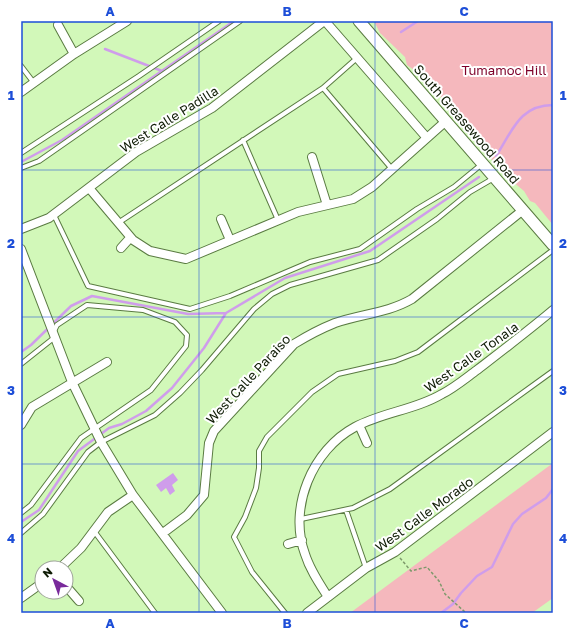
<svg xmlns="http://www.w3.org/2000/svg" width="574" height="634" font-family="'Golos Text',sans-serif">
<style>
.green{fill:#f5b8bd}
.water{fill:#cf9deb}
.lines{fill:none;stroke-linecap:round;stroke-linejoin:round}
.stream{stroke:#cf9deb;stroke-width:2.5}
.service-casing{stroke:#5a7b42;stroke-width:6}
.minor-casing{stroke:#5a7b42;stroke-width:10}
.secondary-casing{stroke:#5a7b42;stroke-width:13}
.path{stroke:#7d996b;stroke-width:1.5;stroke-dasharray:3 2;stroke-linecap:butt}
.service{stroke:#fff;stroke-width:4}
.minor{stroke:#fff;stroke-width:8}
.secondary{stroke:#fff;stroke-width:11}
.grid{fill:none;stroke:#1d4ed8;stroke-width:1;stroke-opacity:0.55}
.labels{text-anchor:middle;stroke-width:4;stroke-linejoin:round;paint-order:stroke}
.park-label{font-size:13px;fill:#7d0029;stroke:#fff}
.street-label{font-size:13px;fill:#0f1c05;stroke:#fff}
.neatline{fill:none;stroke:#1d4ed8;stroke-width:1.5}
.grid-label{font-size:13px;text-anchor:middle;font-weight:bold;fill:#1d4ed8}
</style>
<rect width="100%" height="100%" fill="#d2f8b9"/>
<path class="green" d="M374,21H553V225L535,203L530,201L524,191L512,181L478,145L467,131L463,123L458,119L456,114L447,108L432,80L425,74L414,70L407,65L405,57L380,33Z
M553,463V598L532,613H350Z"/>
<path class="water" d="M173,473L178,480L172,485L175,491L170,495L166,488L161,492L156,485Z"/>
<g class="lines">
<path class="stream" d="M401,32L418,21
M105,49L162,71
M496,156C512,132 519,105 553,105
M21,162L62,140L234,21
M21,352L31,345L71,306L92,296L188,314L226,313
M21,522L39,510L78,451L109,428L122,424L146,411L172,388L204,348L226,313L285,278L370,251L479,177
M441,613L453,604L461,593L477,576L492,567L513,524L522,514L546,498L553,489"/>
<g class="service-casing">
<path id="service" d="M357,58L323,88L392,169
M21,66L34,83
M243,140L278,220
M21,153L139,76L219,21
M21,168L39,161L240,21
M54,215L88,286L190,309L230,296L310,262L360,249L417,209L454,187L482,164
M118,223L323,88
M21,364L55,337
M346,510L366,568
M21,513L31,505L81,438L151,390L186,346L187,335L175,322L143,310L87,305L57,325L53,333
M301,519L353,508L390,489L553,371
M94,531L155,613
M21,533L43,514L88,452L101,442L155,415L180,393L202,370L254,309L272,294L290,285L378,260L437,219L470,192L494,178
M285,613L252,572L234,537L245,517L256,488L259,468V451L267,437L312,392L338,374L395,361L418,352L553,250"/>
</g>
<g class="minor-casing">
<path id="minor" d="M325,21L427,138
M58,25L74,54
M21,92L74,54L127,21
M312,157L327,205
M89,188L133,240L150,251L186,259L298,212L353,199L372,187L446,121
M221,219L230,240
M21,229L49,218L136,152L212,108L324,21
M121,248L130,238
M21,249L72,382L101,442L133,495L222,613
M21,425L32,407L107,362
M359,425L367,443
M163,533L187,515L204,495L209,443L214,431L294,344C307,336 320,329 335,323C361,314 388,313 412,299L523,210
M288,544L302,540
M60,568L81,548L108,512L133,495
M66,586L79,601
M328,597C319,583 310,570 305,554C288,508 312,450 355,427C383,412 415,410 442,394C454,388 466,378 477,370C503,350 528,331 553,310
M21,598L42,583
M307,613L366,568L395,552L553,432"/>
</g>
<g class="secondary-casing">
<path id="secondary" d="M359,21L553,245"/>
</g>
<path class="path" d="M400,558L411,571L427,567L439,581L445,594L466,613"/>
<use href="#service" class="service"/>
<use href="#minor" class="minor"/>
<use href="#secondary" class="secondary"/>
</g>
<path class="grid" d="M199,21V613M375,21V613M21,170H553M21,317H553M21,464H553"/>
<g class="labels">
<g class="park-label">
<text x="504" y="75">Tumamoc Hill</text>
</g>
<g class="street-label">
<text transform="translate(169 119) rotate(-32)" y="5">West Calle Padilla</text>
<text transform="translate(467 124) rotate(49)" y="5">South Greasewood Road</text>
<text transform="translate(471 357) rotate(-35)" y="5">West Calle Tonala</text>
<text transform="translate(248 379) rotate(-47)" y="5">West Calle Paraiso</text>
<text transform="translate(424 514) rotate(-36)" y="5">West Calle Morado</text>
</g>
</g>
<rect width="574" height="634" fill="none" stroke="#ffffff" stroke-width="44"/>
<g transform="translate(54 580) rotate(319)"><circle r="19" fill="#ffffff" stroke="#9fa49b"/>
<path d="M0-3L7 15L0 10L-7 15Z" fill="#792a9b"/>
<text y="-6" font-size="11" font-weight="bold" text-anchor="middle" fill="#0f1c05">N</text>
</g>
<rect x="22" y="22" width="530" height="590" class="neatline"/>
<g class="grid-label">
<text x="110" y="16">A</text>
<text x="287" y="16">B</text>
<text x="464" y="16">C</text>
<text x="11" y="100">1</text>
<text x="563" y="100">1</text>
<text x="11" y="248">2</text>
<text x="563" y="248">2</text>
<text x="11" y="395">3</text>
<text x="563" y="395">3</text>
<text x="11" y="543">4</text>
<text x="563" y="543">4</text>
<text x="110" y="628">A</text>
<text x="287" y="628">B</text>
<text x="464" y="628">C</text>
</g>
</svg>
